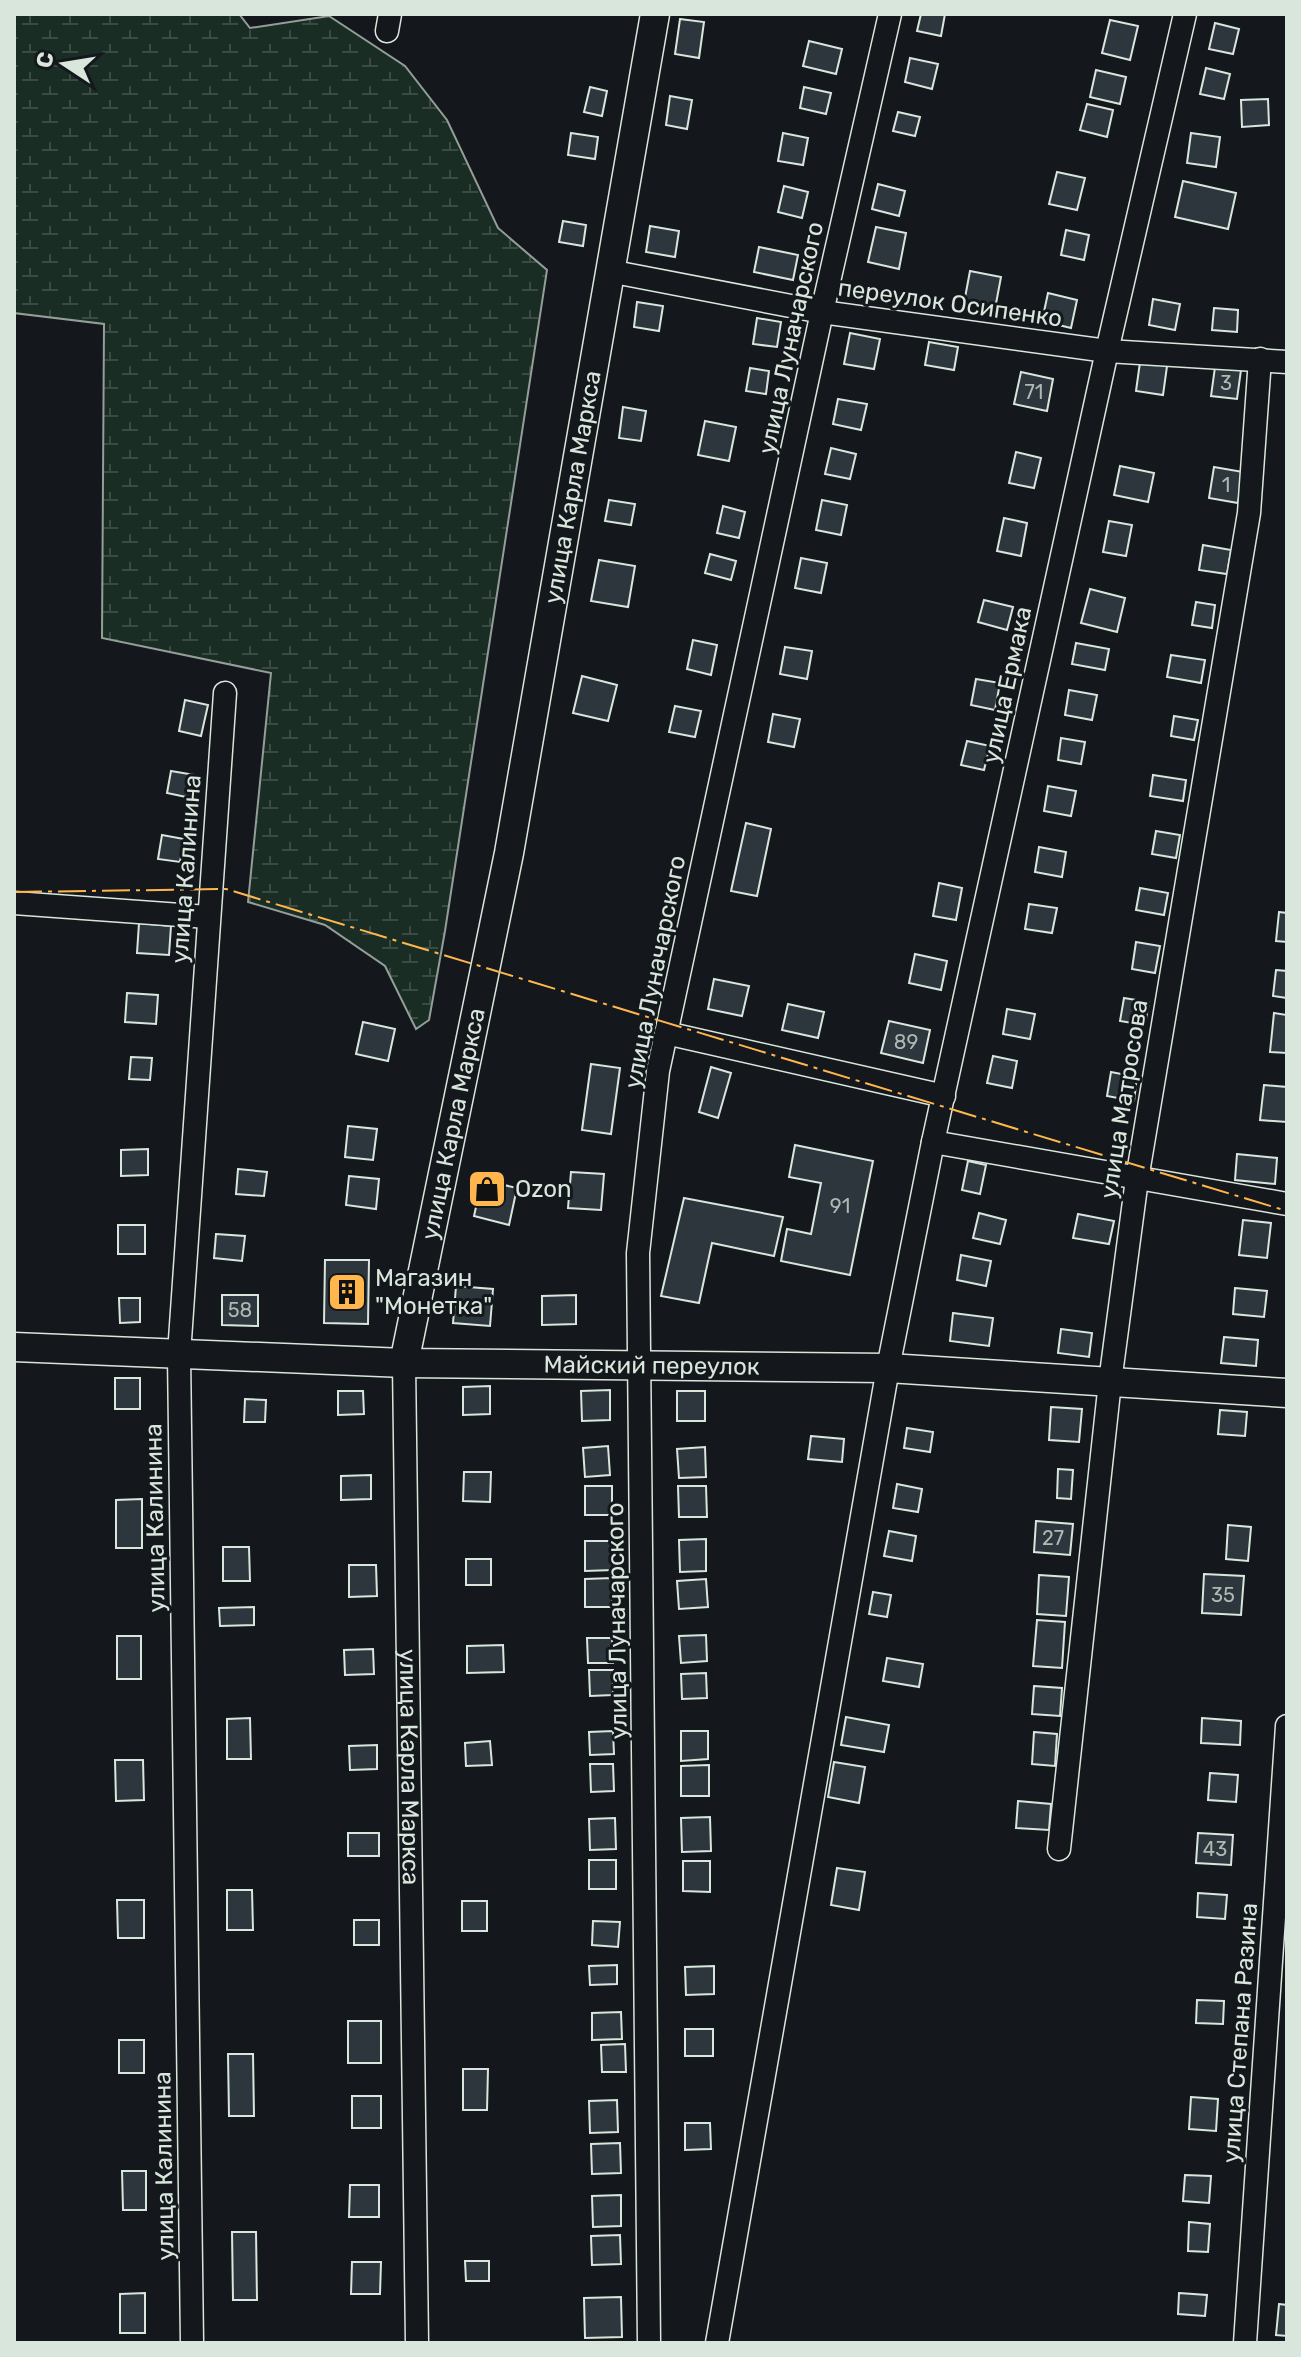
<svg xmlns="http://www.w3.org/2000/svg" width="1301" height="2357" font-family="Rubik,sans-serif">
<style>
.wetland{fill:url(#wetland-marsh);stroke:#939e99;stroke-width:2}
.building{fill:#2c363c;stroke:#d8e6dc;stroke-width:2}
.lines{fill:none;stroke-linecap:round;stroke-linejoin:round}
.minor-casing{stroke:#d8e6dc;stroke-width:25}
.major-casing{stroke:#d8e6dc;stroke-width:31}
.minor{stroke:#14181c;stroke-width:22}
.major{stroke:#14181c;stroke-width:28}
.power{stroke:#ffb74d;stroke-width:2;stroke-dasharray:28 6 4 6;stroke-linecap:butt}
.labels{text-anchor:middle;stroke-width:6;stroke-linejoin:round;paint-order:stroke}
.number-label{font-size:20px;fill:#adbab4}
.street-label{font-size:24px;fill:#d8e6dc;stroke:#14181c}
.poi-label{font-size:24px;fill:#d8e6dc;stroke:#14181c;text-anchor:start}
</style>
<defs>
<pattern id="wetland-marsh" width="20" height="14" patternUnits="userSpaceOnUse" patternTransform="scale(2)"><rect width="20" height="14" fill="#1a2d24"/><path d="M1 5h8M5 5V1M11 12h8M15 12V8" fill="none" stroke="#3b4b43"/></pattern>
</defs>
<rect width="100%" height="100%" fill="#14181c"/>
<path class="wetland" d="M14,14H239L250,28L329,16L405,66L447,120L498,228L547,270L445,931L429,1020L416,1029L385,966L325,925L248,902L271,673L102,638L104,324L14,313Z"/>
<path class="building" d="M921,14H945L941,36L917,31Z
M680,19L704,22L699,58L675,54Z
M1110,20L1138,26L1130,60L1102,53Z
M1215,23L1239,29L1233,54L1209,49Z
M809,41L842,49L836,74L803,66Z
M910,58L938,64L932,89L905,82Z
M1206,68L1230,74L1224,99L1200,94Z
M1096,70L1126,77L1120,104L1090,97Z
M590,87L607,91L602,116L584,112Z
M804,87L831,93L826,114L800,108Z
M670,96L692,100L687,129L666,125Z
M1268,99L1269,125L1242,127L1241,100Z
M1087,104L1113,110L1107,137L1080,130Z
M898,112L920,117L915,136L893,131Z
M571,133L598,137L595,159L568,155Z
M783,133L808,138L803,165L778,161Z
M1191,133L1220,137L1216,167L1187,163Z
M1057,172L1085,178L1077,210L1049,204Z
M1183,181L1236,193L1228,229L1175,217Z
M878,184L905,191L899,216L872,209Z
M784,186L808,192L802,218L778,212Z
M563,221L586,225L583,246L559,242Z
M650,226L679,231L675,257L646,252Z
M876,227L906,233L899,269L868,262Z
M1066,230L1089,235L1084,260L1061,255Z
M759,247L798,255L793,280L754,272Z
M970,271L1001,277L995,309L964,303Z
M1048,293L1077,300L1071,328L1042,321Z
M1153,299L1180,304L1175,330L1149,325Z
M637,302L663,306L659,331L634,327Z
M1214,308L1238,310L1237,332L1212,330Z
M757,318L781,322L777,347L753,344Z
M850,333L880,339L874,369L844,364Z
M929,342L958,347L954,370L925,365Z
M1141,355L1168,359L1163,395L1136,391Z
M1215,367L1241,370L1237,399L1211,396Z
M750,368L769,371L766,394L746,391Z
M1021,372L1053,379L1047,411L1014,404Z
M838,399L867,404L861,430L833,424Z
M623,407L646,411L641,441L619,438Z
M705,421L736,427L729,461L698,455Z
M831,448L856,454L850,479L825,474Z
M1016,452L1041,458L1034,488L1009,483Z
M1120,466L1154,473L1148,502L1114,495Z
M1214,467L1243,472L1238,503L1209,498Z
M609,500L635,504L631,525L605,521Z
M822,500L847,505L841,535L816,530Z
M723,506L745,512L739,538L717,533Z
M1004,518L1027,523L1021,556L997,551Z
M1109,521L1132,525L1126,556L1103,552Z
M1203,545L1231,550L1227,574L1199,570Z
M710,554L736,561L731,580L705,573Z
M801,558L827,563L821,593L795,588Z
M599,560L635,566L628,607L591,601Z
M1090,589L1125,598L1117,632L1081,623Z
M984,600L1013,607L1007,630L978,622Z
M1196,602L1215,605L1212,628L1192,625Z
M693,640L717,645L711,675L687,669Z
M1076,643L1109,649L1105,670L1072,664Z
M785,647L812,651L807,679L780,674Z
M1171,655L1205,660L1201,683L1167,677Z
M582,676L617,685L608,721L573,713Z
M976,679L1000,683L995,710L971,705Z
M1069,690L1097,695L1092,720L1065,715Z
M185,700L208,705L201,736L179,731Z
M675,706L701,711L695,737L669,732Z
M773,714L800,719L794,747L768,742Z
M1174,716L1198,720L1194,740L1171,736Z
M1061,738L1085,742L1081,764L1058,760Z
M967,741L990,746L984,770L961,765Z
M171,771L195,775L191,798L167,793Z
M1153,775L1186,780L1183,801L1150,796Z
M1048,786L1076,791L1071,816L1044,811Z
M746,823L771,829L757,896L731,891Z
M1156,831L1180,835L1176,858L1152,854Z
M162,835L184,839L180,862L158,859Z
M1039,847L1066,852L1062,877L1035,872Z
M939,883L962,888L956,920L933,916Z
M1140,888L1168,893L1164,915L1136,910Z
M1029,904L1057,908L1052,933L1025,929Z
M1279,912L1287,913V942L1276,941Z
M139,923L171,926L169,955L137,953Z
M1136,942L1160,946L1155,973L1132,969Z
M915,954L947,961L941,990L909,983Z
M1276,970L1287,971V998L1273,996Z
M714,979L749,986L742,1016L708,1009Z
M127,993L158,995L156,1024L125,1022Z
M1124,998L1149,1002L1145,1025L1120,1021Z
M788,1004L824,1012L818,1038L782,1030Z
M1007,1009L1035,1014L1030,1039L1003,1034Z
M1274,1013L1287,1015V1053L1270,1052Z
M889,1021L930,1030L923,1063L881,1053Z
M363,1022L395,1029L388,1061L356,1054Z
M993,1056L1017,1061L1012,1088L987,1083Z
M131,1057L152,1058L150,1080L129,1079Z
M591,1064L620,1068L611,1134L582,1130Z
M711,1067L731,1073L718,1118L699,1112Z
M1111,1072L1137,1077L1134,1101L1107,1096Z
M1264,1085L1287,1087V1122L1260,1120Z
M348,1126L377,1129L373,1160L345,1157Z
M795,1145L873,1161L850,1275L781,1261L787,1229L811,1234L821,1183L789,1177Z
M148,1149V1175L121,1176V1150Z
M1237,1154L1277,1158L1275,1184L1235,1180Z
M968,1161L986,1165L980,1194L962,1190Z
M238,1169L267,1172L264,1196L236,1194Z
M571,1172L604,1174L601,1210L568,1208Z
M349,1176L379,1179L376,1209L346,1205Z
M482,1180L517,1188L509,1225L474,1216Z
M684,1198L783,1217L774,1256L712,1243L699,1303L661,1296Z
M979,1213L1006,1220L1000,1244L973,1238Z
M1078,1214L1114,1221L1109,1244L1073,1238Z
M1243,1220L1271,1223L1267,1258L1239,1255Z
M118,1225H145V1254H118Z
M216,1234L245,1236L242,1261L214,1258Z
M961,1255L991,1261L986,1286L957,1280Z
M325,1260H369L368,1324L324,1323Z
M456,1286L493,1289L490,1326L453,1323Z
M1235,1288L1267,1291L1264,1317L1233,1314Z
M222,1295H258V1326L222,1325Z
M576,1295V1324L542,1325V1296Z
M119,1298H140V1322L120,1323Z
M953,1313L993,1318L989,1346L950,1341Z
M1061,1329L1092,1333L1089,1357L1058,1353Z
M1224,1337L1258,1340L1256,1366L1221,1363Z
M115,1378H140V1409H115Z
M490,1386V1414L463,1415V1387Z
M610,1390V1420L582,1421L581,1391Z
M338,1391H363L364,1414L338,1415Z
M677,1391H705V1421H677Z
M245,1399L266,1400L265,1422H244Z
M1051,1407L1082,1409L1079,1442L1049,1440Z
M1220,1410L1247,1412L1245,1436L1218,1434Z
M907,1428L933,1432L930,1452L904,1448Z
M811,1436L844,1439L842,1462L808,1459Z
M608,1446L610,1475L585,1477L583,1448Z
M705,1447L706,1477L679,1478L677,1449Z
M1058,1469L1073,1470L1071,1499L1057,1498Z
M464,1472H491L490,1502L463,1501Z
M371,1475V1499L341,1500V1476Z
M897,1484L922,1489L918,1512L893,1508Z
M585,1486H612V1515H585Z
M678,1486H706L707,1517H679Z
M142,1499V1548H116V1500Z
M1036,1521L1073,1524L1070,1555L1034,1552Z
M1228,1525L1251,1527L1248,1561L1226,1559Z
M889,1531L916,1536L912,1561L884,1556Z
M706,1539V1571L680,1572L679,1540Z
M585,1541H612L613,1570L585,1571Z
M223,1547H249L250,1581H223Z
M466,1559H491V1585H466Z
M349,1565H376L377,1596L349,1597Z
M1204,1574L1244,1576L1241,1615L1202,1613Z
M1039,1575L1069,1577L1066,1616L1037,1614Z
M612,1578V1607H585V1579Z
M706,1579L708,1607L679,1609L677,1581Z
M873,1592L891,1595L887,1617L869,1614Z
M254,1607V1625L220,1626L219,1608Z
M1037,1620L1065,1622L1062,1668L1033,1666Z
M706,1635L707,1661L681,1663L679,1636Z
M117,1636H141V1679H117Z
M587,1638H612L613,1663H588Z
M503,1645L504,1672L467,1673V1646Z
M373,1649L374,1674L345,1675L344,1650Z
M887,1658L923,1664L919,1687L883,1681Z
M589,1670H613V1695L590,1696Z
M706,1673L707,1698L682,1699L681,1674Z
M1034,1686L1062,1688L1060,1716L1032,1714Z
M846,1717L889,1725L884,1752L841,1745Z
M250,1718L251,1759H227V1719Z
M1202,1718L1241,1721L1240,1745L1201,1743Z
M613,1731L614,1754L590,1755L589,1732Z
M681,1731H708V1759L681,1761Z
M1034,1732L1057,1734L1055,1766L1032,1764Z
M490,1741L492,1765L466,1766L465,1743Z
M377,1745V1769L350,1770L349,1746Z
M115,1760H143L144,1800L116,1801Z
M834,1762L865,1767L859,1803L828,1797Z
M590,1764H613L614,1791L591,1792Z
M709,1765V1796H681V1766Z
M1210,1773L1238,1775L1236,1802L1208,1800Z
M1018,1801L1051,1804L1049,1830L1016,1828Z
M710,1817L711,1851L682,1852L681,1818Z
M615,1818L616,1849L590,1850L589,1819Z
M348,1833H379V1856H348Z
M1198,1833L1233,1835L1231,1865L1196,1863Z
M589,1860H616V1889H589Z
M683,1861H710V1892L683,1891Z
M837,1868L865,1872L859,1910L831,1905Z
M227,1890H252L253,1930H227Z
M1198,1893L1227,1895L1225,1919L1197,1917Z
M117,1900H144V1938H118Z
M462,1901H487V1931H462Z
M354,1920H379V1945H354Z
M593,1921L620,1922L618,1947L592,1945Z
M617,1965V1984L590,1985L589,1966Z
M714,1966V1994L686,1995L685,1967Z
M1197,2000L1224,2001L1223,2024L1196,2023Z
M621,2012L622,2039L592,2040V2013Z
M348,2021H381V2063H348Z
M685,2029H713V2056H685Z
M119,2040H144V2073H119Z
M625,2044L626,2072H602L601,2045Z
M228,2054H253L254,2116H229Z
M463,2069H488L487,2110H463Z
M352,2096H381V2128H352Z
M1191,2097L1218,2099L1216,2131L1189,2129Z
M617,2100L618,2132L590,2133L589,2101Z
M685,2123H710L711,2149L685,2150Z
M620,2143L621,2173L592,2174L591,2144Z
M122,2171H146V2210H123Z
M1185,2175L1211,2176L1209,2203L1183,2201Z
M350,2185H379V2217H349Z
M621,2195V2226L593,2227L592,2196Z
M1189,2222L1210,2224L1208,2252L1188,2251Z
M232,2232H256L257,2300H233Z
M620,2235L621,2264L592,2265L591,2236Z
M465,2261H489V2281H466Z
M352,2262H381L380,2294H351Z
M145,2293V2333H120V2294Z
M1179,2293L1207,2295L1205,2316L1178,2314Z
M621,2297L622,2337L585,2338L584,2298Z
M1279,2304L1287,2305V2336L1276,2335Z"/>
<g class="lines">
<g class="minor-casing">
<g id="minor">
<path d="M387,31L390,14"/>
<path d="M609,271L822,312L1107,351L1287,362"/>
<path d="M14,903L208,917"/>
<path d="M666,1033L944,1096"/>
<path d="M933,1142L1287,1204"/>
<path id="s1" d="M404,1363L417,2343"/>
<path d="M1059,1849L1110,1382L1137,1179L1249,513L1260,359"/>
<path d="M192,2343L179,1354L225,693"/>
<path d="M649,2343L638,1253L658,1071L822,312L890,14"/>
<path d="M717,2343L888,1368L933,1142L1107,351L1185,14"/>
<path d="M1245,2343L1287,1726"/>
</g>
</g>
<g class="major-casing">
<g id="major">
<path id="s2" d="M14,1347L404,1363L888,1368L1287,1393"/>
<path id="s3" d="M404,1363L509,853L655,14"/>
</g>
</g>
<use href="#minor" class="minor"/>
<use href="#major" class="major"/>
<path class="power" d="M14,892L226,889L1287,1211"/>
</g>
<defs>
<g id="shop-square" transform="scale(2)"><rect x="-9" y="-9" width="18" height="18" rx="4" fill="#ffb74d" stroke="#14181c"/><path d="M-5-2.5h2.3a2.7 3.5 0 0 1 5.4 0H5L5.5 6h-11ZM-1.5-2.5h3a1.5 2.3 0 0 0-3 0Z" fill="#111"/></g>
<g id="building-square" transform="scale(2)"><rect x="-9" y="-9" width="18" height="18" rx="4" fill="#ffb74d" stroke="#14181c"/><path d="M-4-6H4V6H1V3H-1V6H-4ZM-2.5-4.3h1.7v1.8h-1.7ZM.8-4.3h1.7v1.8H.8ZM-2.5-1h1.7V.8h-1.7ZM.8-1h1.7V.8H.8Z" fill="#111"/></g>
</defs>
<g fill-rule="evenodd">
<use href="#shop-square" x="487" y="1189"/>
<use href="#building-square" x="347" y="1292"/>
</g>
<g class="labels">
<g class="number-label">
<text x="1226" y="390">3</text>
<text x="1034" y="399">71</text>
<text x="1226" y="492">1</text>
<text x="906" y="1049">89</text>
<text x="840" y="1213">91</text>
<text x="240" y="1317">58</text>
<text x="1053" y="1545">27</text>
<text x="1223" y="1602">35</text>
<text x="1215" y="1856">43</text>
</g>
<g class="street-label">
<text transform="translate(950 303) rotate(8)" y="8">переулок Осипенко</text>
<text transform="translate(791 338) rotate(-78)" y="8">улица Луначарского</text>
<text dy="8" stroke="none"><textPath href="#s3" startOffset="892">улица Карла Маркса</textPath></text>
<text transform="translate(1007 685) rotate(-78)" y="8">улица Ермака</text>
<text transform="translate(186 869) rotate(-86)" y="8">улица Калинина</text>
<text transform="translate(655 972) rotate(-79)" y="8">улица Луначарского</text>
<text transform="translate(1124 1099) rotate(-81)" y="8">улица Матросова</text>
<text dy="8" stroke="none"><textPath href="#s3" startOffset="244">улица Карла Маркса</textPath></text>
<text dy="8" stroke="none"><textPath href="#s2" startOffset="638">Майский переулок</textPath></text>
<text transform="translate(155 1518) rotate(-91)" y="8">улица Калинина</text>
<text transform="translate(617 1621) rotate(-91)" y="8">улица Луначарского</text>
<text dy="8" stroke="none"><textPath href="#s1" startOffset="404">улица Карла Маркса</textPath></text>
<text transform="translate(1240 2033) rotate(-86)" y="8">улица Степана Разина</text>
<text transform="translate(164 2166) rotate(-91)" y="8">улица Калинина</text>
</g>
<g class="poi-label">
<text x="515" y="1197">Ozon</text>
<text x="375" y="1286">Магазин<tspan x="375" dy="28">"Монетка"</tspan></text>
</g>
</g>
<rect width="1301" height="2357" fill="none" stroke="#d8e6dc" stroke-width="32"/>
<g transform="translate(64 64) rotate(282)" stroke="#14181c" stroke-width="6" paint-order="stroke">
<path d="M0-6L14 30L0 20L-14 30Z" fill="#d8e6dc"/>
<text y="-12" font-size="22" font-weight="bold" text-anchor="middle" fill="#d8e6dc">С</text>
</g>
</svg>
